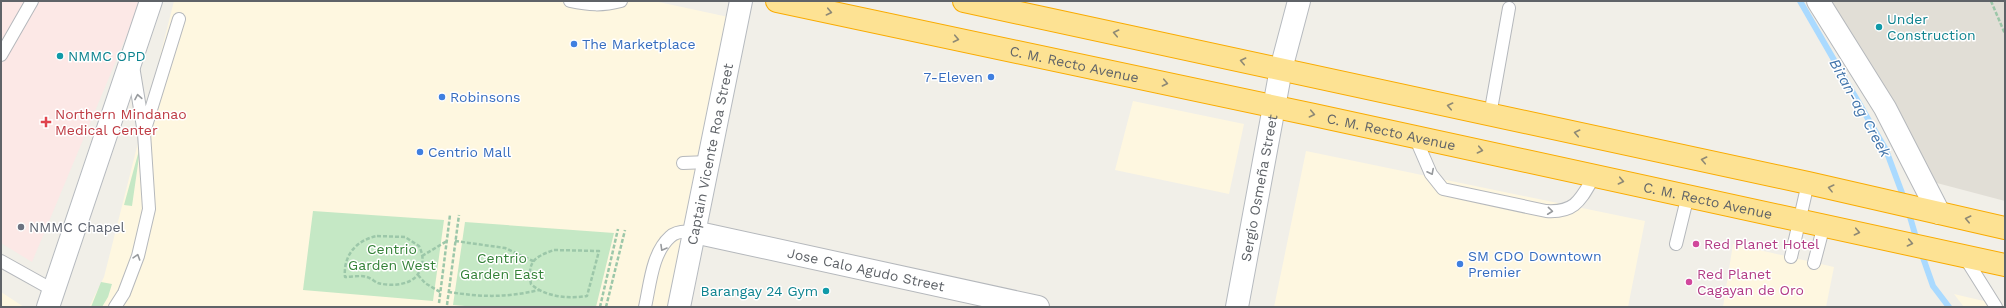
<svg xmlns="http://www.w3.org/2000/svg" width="2006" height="308" font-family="'Work Sans',sans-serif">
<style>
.commercial{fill:#fef7e0}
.education{fill:#e1ded6}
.medical{fill:#fce8e6}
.green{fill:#c5e8c5}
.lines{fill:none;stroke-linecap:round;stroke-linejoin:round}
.stream{stroke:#aadaff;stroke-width:6}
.lane-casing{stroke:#b5b8bc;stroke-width:14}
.street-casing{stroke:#b5b8bc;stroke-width:24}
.secondary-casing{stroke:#b6babf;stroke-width:24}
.highway-casing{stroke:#f9ab00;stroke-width:24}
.path{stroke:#9cc7a9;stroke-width:2.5;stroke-dasharray:4 2;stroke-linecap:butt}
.lane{stroke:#fff;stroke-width:12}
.street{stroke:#fff;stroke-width:22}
.secondary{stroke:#fff;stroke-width:22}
.highway{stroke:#fde293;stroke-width:22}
.oneway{stroke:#8e8975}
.oneway2{stroke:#979a9d}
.culture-dot{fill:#0f9aa8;stroke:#fff;stroke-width:1.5}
.shop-dot{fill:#3f7fe0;stroke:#fff;stroke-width:1.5}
.health-dot{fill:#e0444e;stroke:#fff;stroke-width:1.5}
.worship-dot{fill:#6b7280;stroke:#fff;stroke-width:1.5}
.hotel-dot{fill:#d1479c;stroke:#fff;stroke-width:1.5}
.labels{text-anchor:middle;stroke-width:3;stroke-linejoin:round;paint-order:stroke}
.culture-label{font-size:14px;fill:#0d838f;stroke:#fff;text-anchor:start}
.shop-label{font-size:14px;fill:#366cbe;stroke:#fff;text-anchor:start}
.street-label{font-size:14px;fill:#5f6368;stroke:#fff}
.health-label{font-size:14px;fill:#be3a42;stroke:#fff;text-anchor:start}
.worship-label{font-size:14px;fill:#5b616d;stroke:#fff;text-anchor:start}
.hotel-label{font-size:14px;fill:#b23c85;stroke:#fff;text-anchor:start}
.park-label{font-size:14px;fill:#348238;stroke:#fff}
.water-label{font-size:15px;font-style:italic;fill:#4174aa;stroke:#fff}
</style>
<rect width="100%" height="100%" fill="#f1efe8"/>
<path class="commercial" d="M174,1H654L733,18L668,307H89L104,277Z
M1133,101L1244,124L1229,194L1115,170Z
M1306,151L1645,221L1628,307H1274Z
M1733,244L1834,267L1826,307H1723Z
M1,292L24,307H1Z
M1954,294L2005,306V307H1964Z"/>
<path class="education" d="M1829,1H2005V201L1933,182Z"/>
<path class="medical" d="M1,1H141L32,262L1,243Z"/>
<path class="green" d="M141,143L132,206L124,205Z
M313,211L444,220L433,301L303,290Z
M465,222L614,233L596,307H477L453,305Z
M101,282L112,284L108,297L102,307H91Z"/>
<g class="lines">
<path class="stream" d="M1800,1L1886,150L1905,201
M1908,210L1917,241
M1921,252L1933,286L1949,307"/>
<g class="lane-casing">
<path id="lane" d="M570,1C589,5 602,6 621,1
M1,55L32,1
M1490,115L1509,8
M145,129L179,19
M1415,137L1431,174L1443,189L1546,211C1577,213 1581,198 1595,175
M683,163L708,162
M1676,244L1688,195
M1964,256L1996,307
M1791,257L1808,183
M1,261L53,290
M1814,263L1824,225
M115,307L124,293L138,256L149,209L144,133L133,66
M645,307C650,285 652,253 670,237C676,231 686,231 694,232"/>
</g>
<g class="street-casing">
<g id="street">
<path d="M1818,1L1885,108L1939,213"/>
<path id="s1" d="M694,232L1038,307"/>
</g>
</g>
<g class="secondary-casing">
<g id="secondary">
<path d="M48,307L151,1"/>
<path id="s2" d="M679,307L741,1"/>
<path id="s3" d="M1237,307L1281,69L1299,1"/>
</g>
</g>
<g class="highway-casing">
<g id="highway">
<path id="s4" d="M777,1L1314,115L2005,265"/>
<path d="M964,1L1808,183L2005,228"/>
</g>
</g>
<path class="path" d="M1991,1L2005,34
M377,236L405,237L419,246C423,254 424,262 420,270C415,285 392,287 378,283C375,282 371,278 367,277C361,275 352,277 345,277C343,256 356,240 377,236Z
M455,241L505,248L533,261
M554,250L599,251L587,296C569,299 545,297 531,284C527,262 534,257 554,250Z
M422,256L447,241
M418,275L425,283L440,292
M448,292C482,297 505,298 539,290
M439,303L450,215
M447,305L459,215
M600,307L618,229
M606,307L625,230"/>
<use href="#lane" class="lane"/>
<use href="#street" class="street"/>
<use href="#secondary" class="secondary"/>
<use href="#highway" class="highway"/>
</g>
<defs><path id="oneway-chevron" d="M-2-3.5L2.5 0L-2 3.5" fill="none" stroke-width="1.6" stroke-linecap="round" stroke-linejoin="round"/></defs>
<g class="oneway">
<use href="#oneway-chevron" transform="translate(829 12) rotate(12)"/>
<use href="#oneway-chevron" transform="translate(1116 33) rotate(-168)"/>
<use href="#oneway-chevron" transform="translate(956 39) rotate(12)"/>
<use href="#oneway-chevron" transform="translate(1243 61) rotate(-168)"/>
<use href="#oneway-chevron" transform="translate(1165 83) rotate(12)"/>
<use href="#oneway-chevron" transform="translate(1450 106) rotate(-168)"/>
<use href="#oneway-chevron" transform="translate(1312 114) rotate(12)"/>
<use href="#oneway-chevron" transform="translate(1577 133) rotate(-168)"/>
<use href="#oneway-chevron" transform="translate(1480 150) rotate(12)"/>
<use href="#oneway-chevron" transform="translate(1704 160) rotate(-168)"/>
<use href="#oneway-chevron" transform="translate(1621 181) rotate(12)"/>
<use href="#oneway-chevron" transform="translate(1831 188) rotate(-166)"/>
<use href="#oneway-chevron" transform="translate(1968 219) rotate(-167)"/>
<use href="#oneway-chevron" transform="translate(1857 232) rotate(12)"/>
<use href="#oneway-chevron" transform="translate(1910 243) rotate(12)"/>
</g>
<g class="oneway2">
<use href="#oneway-chevron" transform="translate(138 97) rotate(-100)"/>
<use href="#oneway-chevron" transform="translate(1431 172) rotate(63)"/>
<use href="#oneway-chevron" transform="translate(1550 211) rotate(6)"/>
<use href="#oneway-chevron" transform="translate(663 248) rotate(120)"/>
<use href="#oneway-chevron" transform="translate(137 257) rotate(-72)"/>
</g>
<g class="culture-dot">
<circle cx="1879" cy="27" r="4"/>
<circle cx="60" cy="56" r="4"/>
<circle cx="826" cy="291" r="4"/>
</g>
<g class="shop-dot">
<circle cx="574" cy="44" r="4"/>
<circle cx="991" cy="77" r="4"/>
<circle cx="442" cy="97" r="4"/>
<circle cx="420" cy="152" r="4"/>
<circle cx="1460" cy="264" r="4"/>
</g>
<path class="health-dot" d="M44 116h4v4h4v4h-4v4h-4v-4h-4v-4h4z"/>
<circle class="worship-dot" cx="21" cy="227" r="4"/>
<g class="hotel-dot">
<circle cx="1696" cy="244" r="4"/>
<circle cx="1689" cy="282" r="4"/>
</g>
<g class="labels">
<g class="culture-label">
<text x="1887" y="24">Under<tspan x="1887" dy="16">Construction</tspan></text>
<text x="68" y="61">NMMC OPD</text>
<text x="818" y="296" text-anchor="end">Barangay 24 Gym</text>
</g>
<g class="shop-label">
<text x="582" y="49">The Marketplace</text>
<text x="983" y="82" text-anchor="end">7-Eleven</text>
<text x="450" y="102">Robinsons</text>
<text x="428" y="157">Centrio Mall</text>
<text x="1468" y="261">SM CDO Downtown<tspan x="1468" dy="16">Premier</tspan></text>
</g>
<g class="street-label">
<text dy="5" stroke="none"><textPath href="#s4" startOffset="304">C. M. Recto Avenue</textPath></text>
<text dy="5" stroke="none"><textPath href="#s4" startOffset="628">C. M. Recto Avenue</textPath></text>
<text dy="5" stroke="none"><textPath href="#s2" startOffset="156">Captain Vicente Roa Street</textPath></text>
<text dy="5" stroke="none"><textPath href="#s3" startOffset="121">Sergio Osmeña Street</textPath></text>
<text dy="5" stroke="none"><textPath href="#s4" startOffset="952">C. M. Recto Avenue</textPath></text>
<text dy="5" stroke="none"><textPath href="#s1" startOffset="176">Jose Calo Agudo Street</textPath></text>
</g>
<g class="health-label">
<text x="55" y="119">Northern Mindanao<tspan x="55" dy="16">Medical Center</tspan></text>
</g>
<g class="worship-label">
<text x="29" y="232">NMMC Chapel</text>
</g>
<g class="hotel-label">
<text x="1704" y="249">Red Planet Hotel</text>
<text x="1697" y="279">Red Planet<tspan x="1697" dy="16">Cagayan de Oro</tspan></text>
</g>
<g class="park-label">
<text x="392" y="254">Centrio<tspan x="392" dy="16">Garden West</tspan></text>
<text x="502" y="263">Centrio<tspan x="502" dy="16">Garden East</tspan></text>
</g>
<g class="water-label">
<text transform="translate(1860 108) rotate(61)" y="5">Bitan-ag Creek</text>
</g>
</g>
<rect width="2006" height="308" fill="none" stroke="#5f6368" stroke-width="4"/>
</svg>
